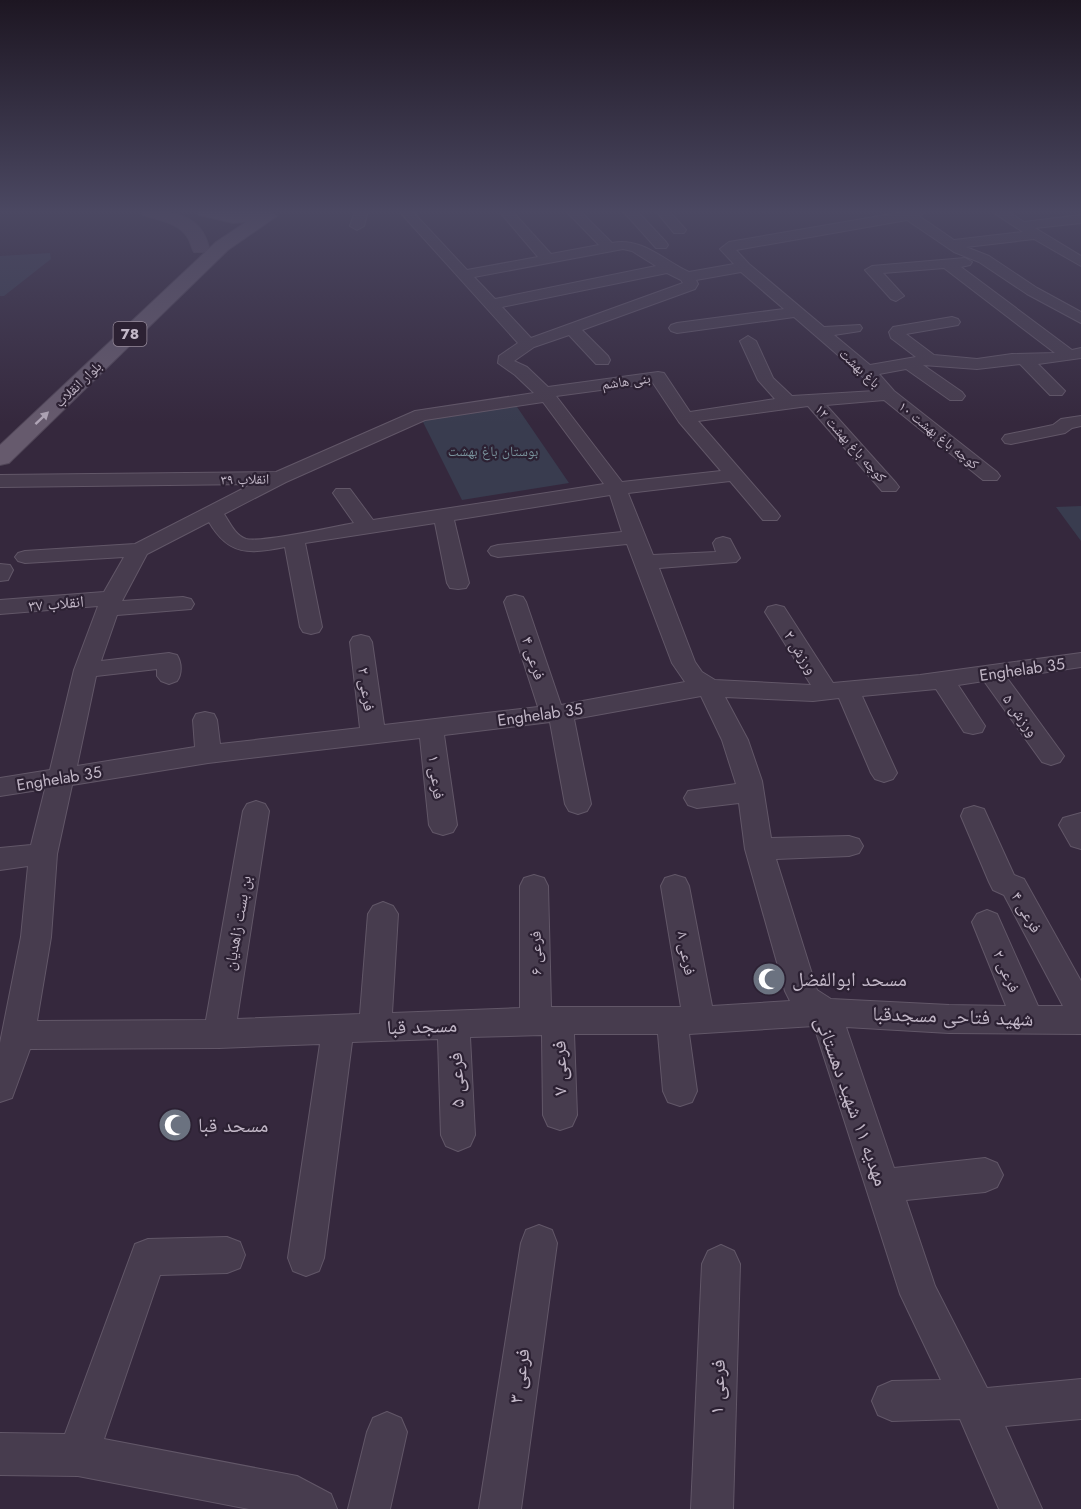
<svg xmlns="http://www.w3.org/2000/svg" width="1081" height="1509" font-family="Jost,'Noto Naskh Arabic',sans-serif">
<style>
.green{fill:#393c4f}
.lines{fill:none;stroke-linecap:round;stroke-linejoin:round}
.street-casing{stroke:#625768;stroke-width:2}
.secondary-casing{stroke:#504557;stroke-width:2}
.primary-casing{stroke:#504557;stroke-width:2}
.street{fill:#473c4e;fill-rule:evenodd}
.secondary{fill:#594b60;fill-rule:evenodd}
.primary{fill:#665a6d;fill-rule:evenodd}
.oneway{fill:#b0a5b6}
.labels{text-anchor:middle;stroke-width:4.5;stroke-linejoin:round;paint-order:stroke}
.far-street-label{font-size:14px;fill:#c3b8c8;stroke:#2c2133}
.far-park-label{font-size:14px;fill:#79939c;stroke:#2c2133}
.shield{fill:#2c2133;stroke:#968b9b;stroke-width:1.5}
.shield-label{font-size:15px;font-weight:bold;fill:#c3b8c8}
.street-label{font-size:16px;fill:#c3b8c8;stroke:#2c2133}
.near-poi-label{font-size:20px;fill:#c3b8c8;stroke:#2c2133;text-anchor:start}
.near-street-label{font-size:20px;fill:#c3b8c8;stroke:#2c2133}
</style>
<rect width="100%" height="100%" fill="#35283d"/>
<path class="green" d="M50,253L51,259L4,296H0V256Z
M515,404L569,483L462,500L421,418Z
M1081,506V541L1056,507Z"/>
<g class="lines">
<g class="street-casing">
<path id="street" d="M355,211H368L364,226L357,230L350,226Z
M399,211H412L467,270L538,257L499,211H512L551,254L599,245L566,211H580L612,243C642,237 663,260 689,272L734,264L720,249L729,242L909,211H926L919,216L954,240L1023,232L991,211H1007L1024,222L1081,215V223L1035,228L1081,256V266L1034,239L966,247L989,256L1037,288L1081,312V323L1027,294L979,262L954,252L907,220L736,250L749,264L824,327L860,325L862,328L860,331L834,335L870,365L916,357L891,338L889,332L893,327L952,317L958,319L960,322L958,325L906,334L934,355L977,359L1012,354L1055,353L944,268L883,273L904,296L896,301L891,299L865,270L872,266L965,258L972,262L970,265L961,267L1072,350L1081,348V358L1038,364L1065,391L1062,395H1050L1020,364L977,369L923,365L962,392L965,396L962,400H950L906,369L879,374L894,391L997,472L1000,476L997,480H983L884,400L826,405L896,483L899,487L896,491H882L808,406L698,421L777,512L780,516L777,520H763L730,481L628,493L653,555L716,552L713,543L716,539L723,537L730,539L740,558L736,562L659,568L695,662L702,672L715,680L811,685L765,612L768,607L776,605L784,607L833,683L920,675L1081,653V667L1007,678L1064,756L1060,762L1051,765L1042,762L984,681L958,685L985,726L982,732L973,734L964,732L936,689L862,696L897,773L893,779L884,782L875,779L871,773L839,698L813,701L725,697L748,740L762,781L771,838L849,836L859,839L863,846L859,853L849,856L776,859L817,990L831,999L949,1005L1006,1006L972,922L977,914L987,910L997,914L1038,1006H1063L1004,895L993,890L989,882L961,816L964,809L974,806L984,809L1014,875L1024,879L1081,981V1034L949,1033L846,1027L894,1168L985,1158L997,1163L1003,1175L997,1187L985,1192L906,1200L935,1286L987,1388L1081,1379V1419L1005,1426L1042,1509H999L960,1419L892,1421L878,1415L872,1401L878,1387L892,1381L941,1380L900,1294L814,1026L689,1034L697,1091L692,1102L680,1106L668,1102L663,1091L658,1034H574L577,1115L572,1126L560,1130L548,1126L543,1115L542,1035L470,1037L475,1135L470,1146L458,1151L446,1146L441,1135L438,1039L352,1042L324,1258L319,1271L306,1276L293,1271L288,1258L320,1044L219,1048L30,1049L12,1098L0,1102V1043L21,937L28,866L0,870V848L31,845L45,789L0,796V778L50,770L74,670L98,606L0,614V600L104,592L124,557L25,563L18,561L15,557L18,553L25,551L135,544L252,484L0,487V475L276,472L415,411L534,393L515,375L498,363L499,356L518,343ZM623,249L632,251L656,266L495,299L474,277ZM741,272L784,309L677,323L671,325L669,328L671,331L677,333L794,317L861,375L875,391L792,396L773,378L756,341L748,336L740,341L758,380L775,399L690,412L664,373L658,372L548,387L527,367L514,361L534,347L569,335L596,364H608L610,360L608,356L582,330L695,289L698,284L696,280ZM667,273L681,280L683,283L531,338L502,307ZM653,383L679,422L721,471L622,482L556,396ZM543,402L604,484L373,520L350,489H336L333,493L354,523C334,527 261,543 246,539C235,535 230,523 224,514L286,482L425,420ZM610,495L622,532L498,545L491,547L488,551L491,555L498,557L627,544L672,663L685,682L561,705L526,602L523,597L515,595L507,597L504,602L538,707L384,725L372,642L369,637L361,635L353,637L350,642L360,728L220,744L217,720L214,714L205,712L196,714L193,720L195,747L77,766L96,676L157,669V676L161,681L169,684L177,681C182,674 182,663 177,655L169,653L101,661L117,615L191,609L194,604L191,599L183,597L122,601L147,554L209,522C229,556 249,554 285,547L300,627L303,632L311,634L319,632L322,627L305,543L435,523L447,583L450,588L458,589L466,588L469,583L454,520ZM701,696L722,740L736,784L688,791L684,798L688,805L697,808L739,803L745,849L785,991L790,1001L712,1006L689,886L685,878L675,875L665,878L661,886L681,1007H551L548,886L544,878L534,875L524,878L520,886V1008L392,1013L398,914L393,906L383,902L373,906L368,914L360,1014L237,1019L269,811L265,804L256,801L247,804L243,811L206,1020L37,1021L51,937L57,854L72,785L208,763L420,738L429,825L433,832L443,835L453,832L457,825L444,735L550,722L565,804L569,811L578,814L587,811L591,804L574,719Z
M623,211H637L666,242L668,245L666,248H656Z
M656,211H669L686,230L684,233H674Z
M1081,416V426L1072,428L1065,433L1011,444L1005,443L1002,439L1005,435L1053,425L1061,419Z
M0,564L10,565L13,570L8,580L0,581Z
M1081,813V849L1071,846L1059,825L1063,818Z
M539,1225L552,1230L557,1243L521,1509H479L521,1243L526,1230Z
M227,1237L240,1242L245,1255L240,1268L227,1273L160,1275L104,1439L297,1476L331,1494L337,1509H249L78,1476L0,1475V1433L65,1434L135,1244L148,1239Z
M721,1245L734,1251L740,1264L733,1509H691L702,1264L708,1251Z
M387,1412L401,1418L407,1432L390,1509H348L367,1432L373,1418Z"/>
</g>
<g class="secondary-casing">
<path id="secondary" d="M141,211C171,211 201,213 209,248L206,252H194C191,247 191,242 188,238C180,223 157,219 143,215Z"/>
</g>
<g class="primary-casing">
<path id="primary" d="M197,211H270L277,216L228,250L9,463L0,465V445L216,242L246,222L233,223L199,215Z"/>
</g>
<use href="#street" class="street"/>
<use href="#secondary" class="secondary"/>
<use href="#primary" class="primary"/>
</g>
<defs><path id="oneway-solid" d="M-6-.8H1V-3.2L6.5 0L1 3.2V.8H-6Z" transform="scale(1.5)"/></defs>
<use class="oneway" href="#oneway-solid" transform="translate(42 418) rotate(-43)"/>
<linearGradient id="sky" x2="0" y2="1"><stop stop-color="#1d1622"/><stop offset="0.5" stop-color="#4b4862"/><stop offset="1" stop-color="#4b4862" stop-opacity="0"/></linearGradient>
<rect width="1081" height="423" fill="url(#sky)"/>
<defs>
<g id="mosque-disc" transform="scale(1.725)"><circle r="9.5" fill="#6b7280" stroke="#2c2133"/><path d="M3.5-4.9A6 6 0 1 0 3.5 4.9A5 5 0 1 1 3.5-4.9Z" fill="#fff"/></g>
</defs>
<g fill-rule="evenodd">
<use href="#mosque-disc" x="769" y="979"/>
<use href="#mosque-disc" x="175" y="1125"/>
</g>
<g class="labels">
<g class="far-street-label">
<text transform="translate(860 368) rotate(43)" y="5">باغ بهشت</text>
<text transform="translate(626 381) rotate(-8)" y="5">بنی هاشم</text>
<text transform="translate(78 384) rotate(-44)" y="5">بلوار انقلاب</text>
<text transform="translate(939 435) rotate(39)" y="5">کوچه باغ بهشت ۱۰</text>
<text transform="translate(851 443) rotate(48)" y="5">کوچه باغ بهشت ۱۲</text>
<text transform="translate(245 479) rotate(-1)" y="5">انقلاب ۳۹</text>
</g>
<g class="far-park-label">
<text x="493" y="456">بوستان باغ بهشت</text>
</g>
<rect class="shield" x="113.5" y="322" width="33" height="24" rx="4.5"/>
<g class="shield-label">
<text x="130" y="339">78</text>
</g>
<g class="street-label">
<text transform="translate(56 603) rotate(-5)" y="6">انقلاب ۳۷</text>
<text transform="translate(801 652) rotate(58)" y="6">ورزش ۲</text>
<text transform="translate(534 658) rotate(72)" y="6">فرعی ۴</text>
<text transform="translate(1022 669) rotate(-8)" y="6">Enghelab 35</text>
<text transform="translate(367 689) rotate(82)" y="6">فرعی ۲</text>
<text transform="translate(540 714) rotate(-8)" y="6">Enghelab 35</text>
<text transform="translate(1021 715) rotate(54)" y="6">ورزش ۵</text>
<text transform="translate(437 777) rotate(83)" y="6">فرعی ۱</text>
<text transform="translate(59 778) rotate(-9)" y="6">Enghelab 35</text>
<text transform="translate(1027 912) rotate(60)" y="6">فرعی ۴</text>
<text transform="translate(237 923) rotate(-80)" y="6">بن بست زاهدیان</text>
<text transform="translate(535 953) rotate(-91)" y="6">فرعی ۶</text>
<text transform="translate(687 953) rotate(80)" y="6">فرعی ۸</text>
<text transform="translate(1007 971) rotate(67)" y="6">فرعی ۲</text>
</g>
<g class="near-poi-label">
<text x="792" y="986">مسحد ابوالفضل</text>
<text x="198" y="1132">مسحد قبا</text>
</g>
<g class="near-street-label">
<text transform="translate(953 1016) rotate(2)" y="7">شهید فتاحی مسجدقبا</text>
<text transform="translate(422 1026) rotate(-2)" y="7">مسجد قبا</text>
<text transform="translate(559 1068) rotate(-91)" y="7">فرعی ۷</text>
<text transform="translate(456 1080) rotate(-92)" y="7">فرعی ۵</text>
<text transform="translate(852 1101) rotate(70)" y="7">مهدیه ۱۱ شهید دهستانی</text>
<text transform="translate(519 1376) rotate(-82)" y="7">فرعی ۳</text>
<text transform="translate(717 1387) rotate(-88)" y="7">فرعی ۱</text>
</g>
</g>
</svg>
